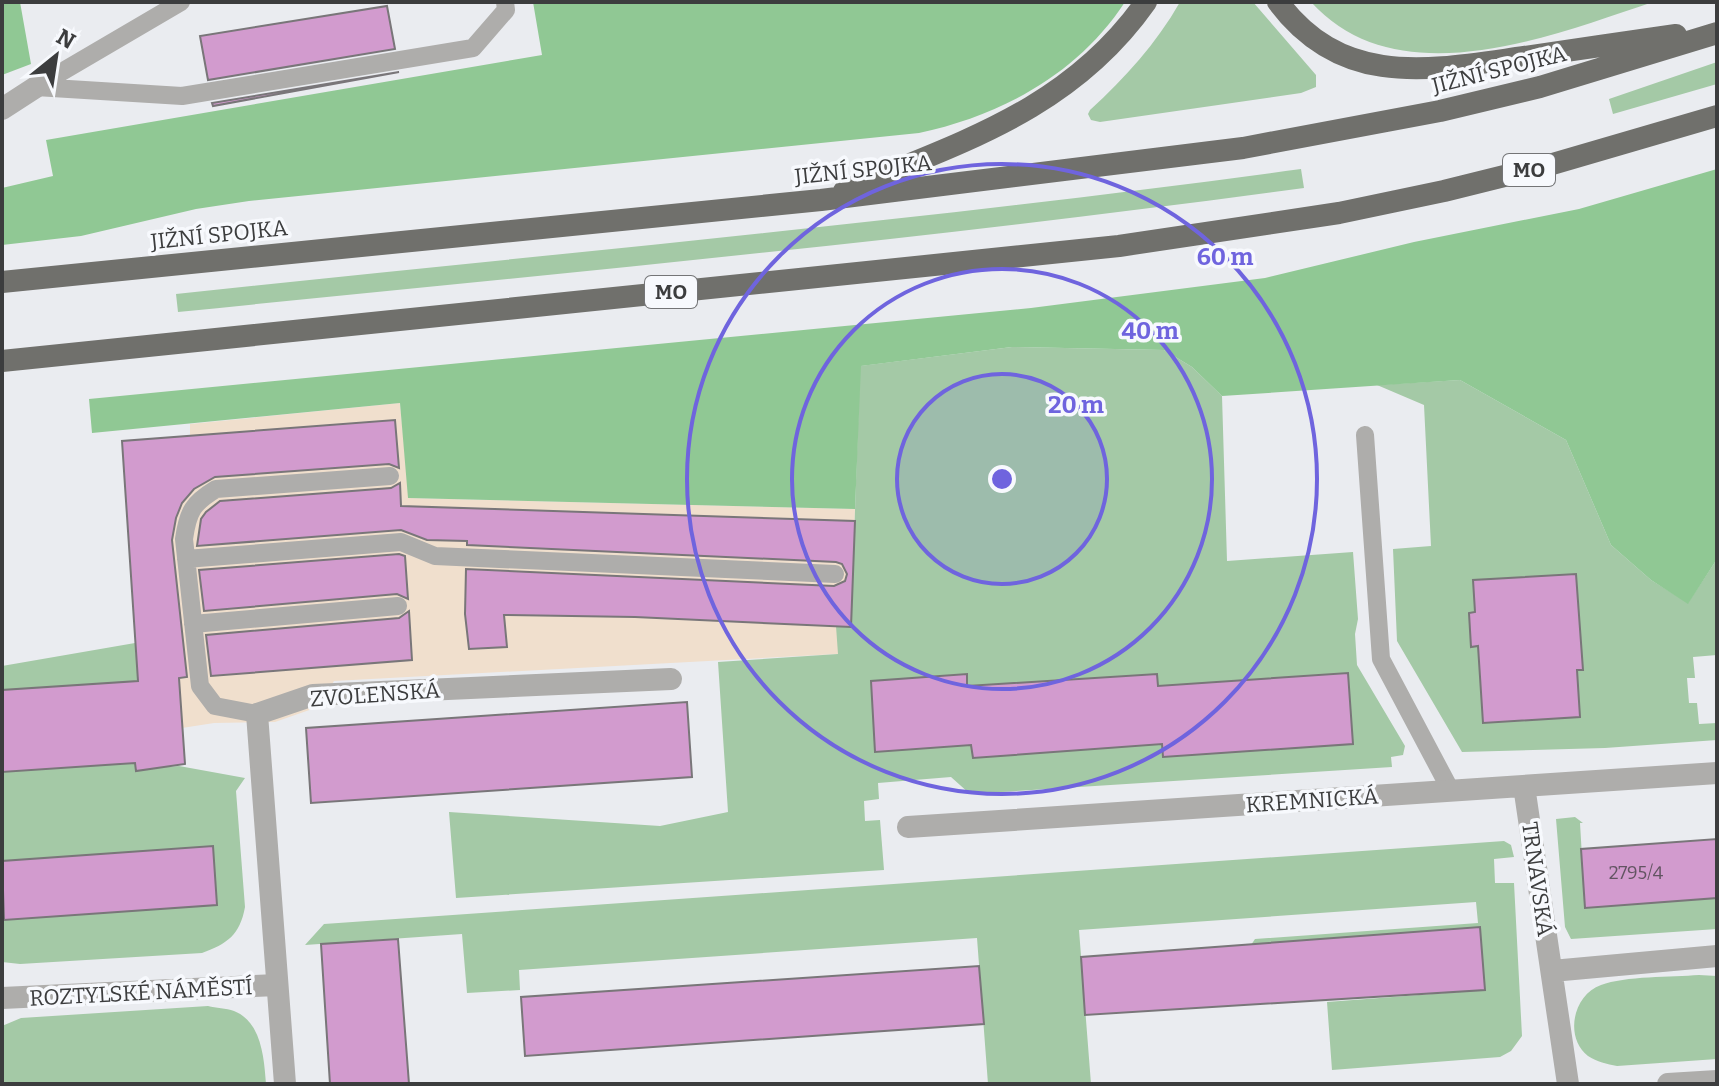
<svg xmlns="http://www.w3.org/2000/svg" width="1719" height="1086" font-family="Bitter,serif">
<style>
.industrial{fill:#f0dfcd}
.green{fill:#a4c9a6;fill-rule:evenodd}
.forest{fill:#90c894}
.building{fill:#d29bce;stroke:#797679;stroke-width:2}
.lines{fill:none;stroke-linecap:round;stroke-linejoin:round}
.service{stroke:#aeadab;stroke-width:18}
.minor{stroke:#aeadab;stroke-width:22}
.trunk{stroke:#70706c;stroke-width:22}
.ring{fill:none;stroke:#6f64de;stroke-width:4}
.labels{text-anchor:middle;stroke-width:7;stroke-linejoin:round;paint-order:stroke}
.number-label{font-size:18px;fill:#625462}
.shield{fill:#f7f9fd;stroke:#747577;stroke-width:2}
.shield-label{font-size:20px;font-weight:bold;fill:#3c3d3e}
.street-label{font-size:22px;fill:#3c3d3e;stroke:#f7f9fd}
.centre{fill:#6f64de;stroke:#f7f9fd;stroke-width:4}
.ring-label{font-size:24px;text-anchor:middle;font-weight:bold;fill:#6f64de;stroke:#f7f9fd;stroke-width:7;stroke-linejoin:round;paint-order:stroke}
</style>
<rect width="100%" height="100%" fill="#eaecf0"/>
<path class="industrial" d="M400,403L409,498L855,509L851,627L838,654L334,681L318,707L275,722L214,723L182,728L166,511L190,437V424Z"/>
<path class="green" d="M1180,2H1253L1316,75V87L1301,93L1100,122L1091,120L1088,114L1090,110C1125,78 1156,44 1180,2Z
M1311,2H1653C1551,36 1398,98 1311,2Z
M1717,62V84L1613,114L1609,99Z
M1301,169L1304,188C930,239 554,274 178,312L176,294C551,254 927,220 1301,169Z
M1012,347L1164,350L1192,367L1222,396L1227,561L1353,552L1358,619L1355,634L1357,665L1405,746L1403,755L1391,757L1392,767L970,794L951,777L878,783L879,799L864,801L865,821L880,820L884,870L456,898L449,812L660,826L728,812L718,662L838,654L836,626H851L860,366ZM1348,673L1353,743L1162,744L973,758L971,745L875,752L871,681L966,674L967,686L1157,674L1158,686Z
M1460,380L1566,440L1611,545L1651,580L1688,603L1717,559V655L1693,657L1695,678H1687L1689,703H1697L1699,724L1717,723V740L1605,748L1462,752L1397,641L1393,549L1431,546L1424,405L1377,385ZM1475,612L1582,670H1577L1580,717L1483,723L1478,646L1472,647L1469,613Z
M135,643L138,681L2,690V666Z
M135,763L141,769L179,766L245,778L236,791L245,907C240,935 227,944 202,953L20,964L2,962V888L5,920L217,905L212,846L2,861V772Z
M1575,817L1583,823H1580L1585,908L1717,898V929L1571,939L1565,927L1556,819Z
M1504,841L1511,845L1514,857L1494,859L1495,883H1514L1522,1036L1511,1051L1500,1057L1332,1070L1327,1002L1485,990L1480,927L1251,945L1255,939L1478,923L1476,902L1079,930L1091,1084H988L977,938L519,970L520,990L467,993L462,934L305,945L324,924Z
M1699,975L1717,976V1059L1617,1066C1607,1064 1597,1062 1588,1056C1564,1037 1573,995 1601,985C1625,976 1672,977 1699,975Z
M208,1006C216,1008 226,1008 234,1011C262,1022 264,1059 266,1084H2V1026L21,1018Z"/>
<path class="forest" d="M2,2H20L31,64L2,75Z
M533,2H1125C1078,74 1002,115 919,133L249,201L196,209L81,236L2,245V188L53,176L46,140L542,55Z
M1717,169V559L1688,604L1651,580L1611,545L1566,440L1460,380L1222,396L1192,367L1164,350L1012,347L861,366L855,509L408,498L400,403L92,433L89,399L1031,308L1265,278L1414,242L1579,209Z"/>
<path class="building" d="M387,6L395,49L208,80L200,36Z
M399,72L213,106L212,103Z
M395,420L399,468L389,464L215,477L194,489L182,503L176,518L172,540L187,677L179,678L185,764L136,771L135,763L2,772V690L138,681L122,441Z
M400,483L401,506L855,521L851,627L635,617L504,615L507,647L469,649L465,614L466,569L834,586L845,581L847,574L842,564L836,562L467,545V541L427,540L401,530L197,546L201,519L206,512L220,501L391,488Z
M399,554L405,556L408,599L397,594L204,611L199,570Z
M1576,574L1583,670H1577L1580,717L1483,723L1478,646L1471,647L1469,613L1475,612L1473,580Z
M409,611L412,660L211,676L206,635L399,618Z
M1348,673L1353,744L1163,757L1162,744L973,758L971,745L875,752L871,681L967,674V686L1157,674L1158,686Z
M687,702L692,777L311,803L306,728Z
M1717,839V898L1585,908L1581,849Z
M213,846L217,905L4,920L2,861Z
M1480,927L1485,990L1085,1015L1081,957Z
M398,939L409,1084H330L321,944Z
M979,966L984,1024L525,1056L521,997Z"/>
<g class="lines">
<path class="service" d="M36,87L182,96L473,48L506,10L505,2
M36,87L181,2
M1365,435L1381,659L1451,791
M186,559L401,542L435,556L835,574
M193,624L398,606
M257,714L215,706L200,686L184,539C188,511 193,503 216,489L390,476"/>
<path class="minor" d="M2,109L36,87
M1524,786L1568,1084
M908,827L1717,773
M1552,971L1717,956
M2,998L277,985
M285,1084L257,714L313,695L671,679
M1668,1084L1717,1081"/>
<path class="trunk" d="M1278,2C1343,89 1430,70 1524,57C1575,50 1625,42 1676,35
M844,191C961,142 1070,110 1146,2
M2,282L821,200L1243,148L1440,111L1540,87L1717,33
M2,361L1119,246L1339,213L1444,191L1549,165L1717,116"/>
</g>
<circle cx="1002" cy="479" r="105" fill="#6f64de" fill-opacity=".12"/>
<g class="ring">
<circle cx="1002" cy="479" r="105"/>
<circle cx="1002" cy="479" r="210"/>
<circle cx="1002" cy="479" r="315"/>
</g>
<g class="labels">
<g class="number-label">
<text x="1636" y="879">2795/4</text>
</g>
<g class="shield">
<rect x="1503" y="154" width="52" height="32" rx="6"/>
<rect x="645" y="276" width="52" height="32" rx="6"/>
</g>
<g class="shield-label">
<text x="1529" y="177">MO</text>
<text x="671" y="299">MO</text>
</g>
<g class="street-label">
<text transform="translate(1499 69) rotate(-14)" y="8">JIŽNÍ SPOJKA</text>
<text transform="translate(863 169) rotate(-6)" y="8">JIŽNÍ SPOJKA</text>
<text transform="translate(219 234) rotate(-6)" y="8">JIŽNÍ SPOJKA</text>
<text transform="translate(375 694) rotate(-4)" y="8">ZVOLENSKÁ</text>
<text transform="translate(1312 800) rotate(-4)" y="8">KREMNICKÁ</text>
<text transform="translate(1538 879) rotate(82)" y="8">TRNAVSKÁ</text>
<text transform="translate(141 992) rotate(-3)" y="8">ROZTYLSKÉ NÁMĚSTÍ</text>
</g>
</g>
<circle cx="1002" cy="479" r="12" class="centre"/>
<g class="ring-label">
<text x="1225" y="265">60 m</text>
<text x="1150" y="339">40 m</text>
<text x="1076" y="413">20 m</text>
</g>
<rect width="1719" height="1086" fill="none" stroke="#3c3d3e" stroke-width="8"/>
<g transform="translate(56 56) rotate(30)" stroke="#f7f9fd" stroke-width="6" paint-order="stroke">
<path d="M0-6L14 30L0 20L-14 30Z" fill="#3c3d3e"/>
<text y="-12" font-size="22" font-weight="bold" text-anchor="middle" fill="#3c3d3e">N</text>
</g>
</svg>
